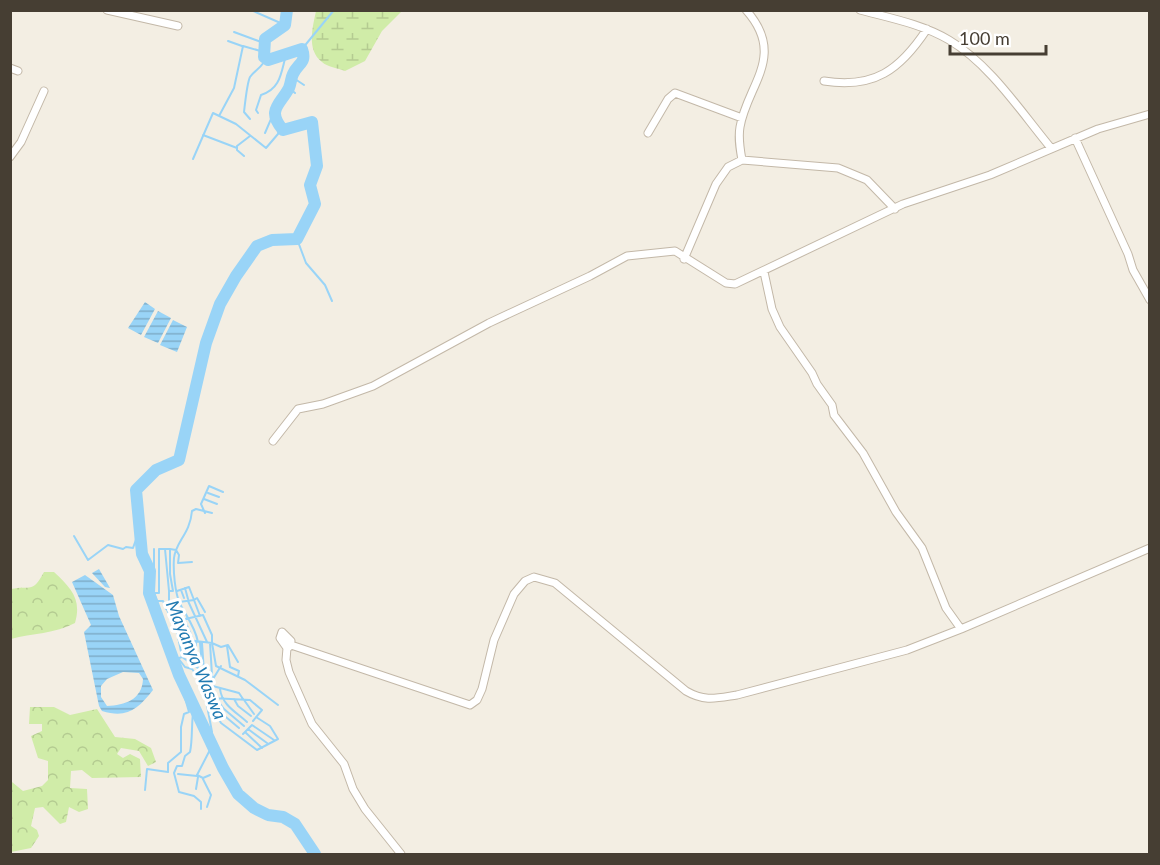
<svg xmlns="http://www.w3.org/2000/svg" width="1160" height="865" font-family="Lato,sans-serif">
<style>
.forest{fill:url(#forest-crowns)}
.wetland{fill:url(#wetland-marsh)}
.water{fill:url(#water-rules);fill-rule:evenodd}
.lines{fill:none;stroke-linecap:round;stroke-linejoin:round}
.stream{stroke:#99d4f7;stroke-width:2}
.river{stroke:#99d4f7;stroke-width:12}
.street-casing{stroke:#c3b8a8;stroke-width:9}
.street{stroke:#fff;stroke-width:7}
.labels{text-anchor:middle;stroke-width:6;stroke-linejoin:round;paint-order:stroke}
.water-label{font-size:18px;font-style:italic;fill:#227bb2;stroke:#fff}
</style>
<defs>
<pattern id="forest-crowns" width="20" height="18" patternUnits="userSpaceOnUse" patternTransform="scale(1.5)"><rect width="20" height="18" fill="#d0eca8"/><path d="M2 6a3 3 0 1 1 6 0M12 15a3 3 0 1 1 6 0" fill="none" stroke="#b4cb91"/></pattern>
<pattern id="wetland-marsh" width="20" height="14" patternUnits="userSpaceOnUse" patternTransform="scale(1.5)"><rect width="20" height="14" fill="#d0eca8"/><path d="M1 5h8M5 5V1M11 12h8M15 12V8" fill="none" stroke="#b4cb91"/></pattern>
<pattern id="water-rules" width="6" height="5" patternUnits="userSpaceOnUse" patternTransform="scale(1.5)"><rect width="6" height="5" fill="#99d4f7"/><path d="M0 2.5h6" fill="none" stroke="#7fadc9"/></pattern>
</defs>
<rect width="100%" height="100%" fill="#f3eee3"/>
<path class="forest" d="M44,572H54C71,588 82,599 75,623C55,634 32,633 11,639V589C31,585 32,594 44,572Z
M30,707H54L70,715L97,709L115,737L135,739L151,748L156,762L148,766L139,751L121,748L117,754L123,758L130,754L140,759L141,777L92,778L82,770L71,771L70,788L87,789L88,809L79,812L69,807L66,822L60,824L43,807L35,808L31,826L37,830L39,836L31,848L11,852L10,759L12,782L23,791L42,786L48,780V761L38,758L31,736L42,731V724H29Z"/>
<path class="wetland" d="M316,11V10L422,11L401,12L382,31L365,61L345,71C338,68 327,67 322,62C306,50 313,26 316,11Z"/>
<path class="water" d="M145,302L155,309L141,335L128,328Z
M158,311L171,318L158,343L144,337Z
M173,320L187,327L177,352L160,345Z
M99,569L110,588L105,587L92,573Z
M85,575L113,595L119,616L153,690C138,709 127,719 102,711L99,706L84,632L91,625L72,582ZM123,672L139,673L143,679C142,700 125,705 107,706L101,697V686L107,679Z"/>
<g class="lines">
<path class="stream" d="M251,10L285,25
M234,32L264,43
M228,41L242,46
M302,49L334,10
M292,77L304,85
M289,88L295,93
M258,113L256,110L261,95C281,89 281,72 286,55
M219,116L234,88L243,46L264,52
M250,119L244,112C245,104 247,83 250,77C255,70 263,67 266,58
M265,133L274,112
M203,135L237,148
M244,156L237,150V146L250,136
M193,159L213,113L236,124L266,148L278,134L280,127
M297,239L306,263L325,285L332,301
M208,493L219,497
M204,499L217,504
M205,513L201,504L209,486L223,492
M74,536L88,560L108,545L123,549L126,547L133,548L139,531
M154,549V593
M165,549H159V593H154L157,601H163L177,631L182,657
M185,588L188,599
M181,590L184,598
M169,591L165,549H170
M177,591L189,587L194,600L179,602
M194,600L197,598L205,612
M194,600L200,616
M188,601L207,642
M166,609L169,607V591H173L170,574V549L176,550L179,555L178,563L192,562
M184,619L192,637
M172,622L203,615L212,635V643L221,647L228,645L238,662
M178,623L185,639
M179,639L212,643L216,666L245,680L278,705
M198,642C195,627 187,617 180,604C175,593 173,571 174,558C176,541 190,534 192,511L196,509L212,513
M202,643L204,672
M210,643L212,675
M227,646L230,667L239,671L238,676
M186,654L190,647L189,640
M191,657L194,642
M178,658L185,667L192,669L202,682L206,696
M174,660L182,657L205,673L212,707L221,723L257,750L278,739L270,726L256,717
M195,660L196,642
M198,666L201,654L200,643
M207,677L212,675L213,679L221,666
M209,685L239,693L243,699
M220,689C222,705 236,712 247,722
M215,697L224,709L244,726
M211,698L250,700L262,710L253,721
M234,699L238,706L251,716
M206,700L212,732L209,735
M244,700L254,714
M194,707C191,718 193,739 190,752L185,756L182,766H177L174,773L179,792L194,796L201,802V809
M214,707L239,728
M248,729L267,743
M245,732L262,748
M243,734L252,725L274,740
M178,774L197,776
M210,775L203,778L197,775L213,744
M203,779L211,795L207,807
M196,789L198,777
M145,790L147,769L168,772V763L181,752V727L184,714L189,712L183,691"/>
<path class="river" d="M287,10L285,25L265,39L264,57L268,60L302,49C307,63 298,63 293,74C291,78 291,83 289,88C280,105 266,110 283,130L312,122L317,166L310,185L315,204L297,239L272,240L257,246L236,276L220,304L206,343L179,460L156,470L136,490L142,554L150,571L149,593L179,675L223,768L238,794L254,808L268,815L283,817L295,824L315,854"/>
<g class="street-casing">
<path id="street" d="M107,10L178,26
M860,10C890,18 922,24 949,40C990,64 1021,112 1051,148
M10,68L18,71
M824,81C874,89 900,70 927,29
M648,133L668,99L675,93L742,118
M1075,138L1128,254L1133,270L1150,300
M10,157L21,142L44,91
M742,160C740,149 738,138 740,127C747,85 787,56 746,10
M684,259L716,184L728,167L742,160L838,168L867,180L895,209
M764,272L772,309L780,327L812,373L817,384L832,405L834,415L863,453L896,512L922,548L946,608L961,629L1150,548
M273,441L298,409L323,404L373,386L489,323L590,276L627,256L675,251L726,283L735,284L903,204L990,175L1098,129L1150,114
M282,632L291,641L289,647L287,648L280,638Z
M291,645L470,705L477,700L482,689L494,640L514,594L525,581L534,577L555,583L686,691C705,702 717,698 737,695L907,650L961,629
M287,648L286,660L289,672L312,724L344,764L353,789L365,809L401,854"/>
</g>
<use href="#street" class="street"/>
</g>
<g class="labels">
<g class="water-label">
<text transform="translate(196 660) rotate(67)" y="6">Mayanya Waswa</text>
</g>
</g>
<rect width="1160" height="865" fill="none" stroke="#463e33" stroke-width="24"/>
<path d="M950 45v9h96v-9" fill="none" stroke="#463e33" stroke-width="3"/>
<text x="959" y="45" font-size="18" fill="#463e33" stroke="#ffffff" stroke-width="4.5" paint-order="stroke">100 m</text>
</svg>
